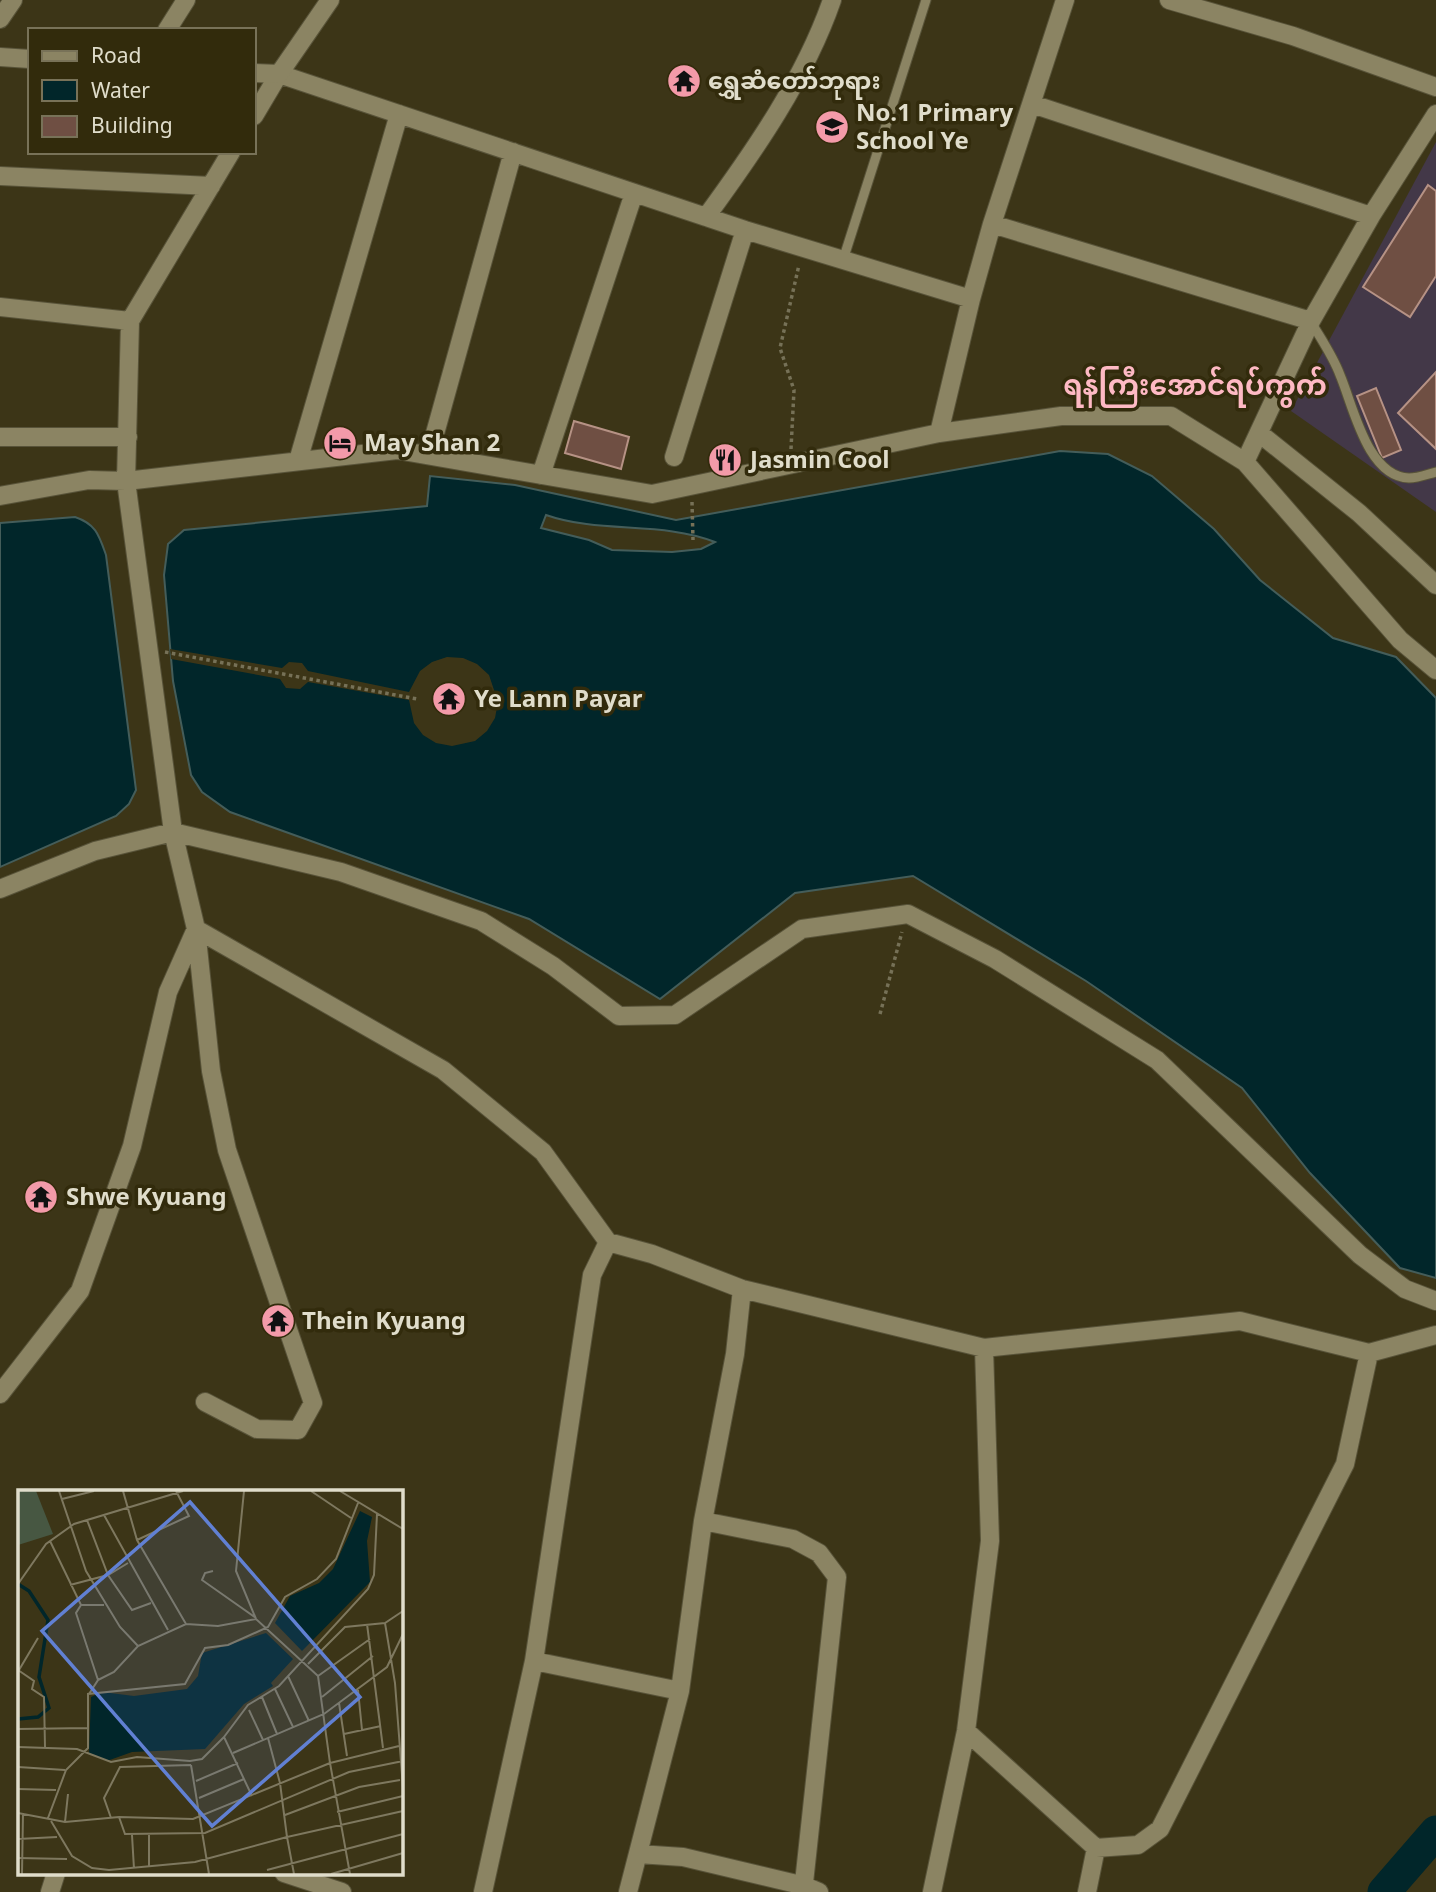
<svg xmlns="http://www.w3.org/2000/svg" width="1436" height="1892" font-family="Georgia,'Noto Sans Myanmar',serif">
<style>
.medical{fill:#433848}
.water{fill:#01262a;stroke:#445d5a;stroke-width:2;fill-rule:evenodd}
.pier{fill:#3c3517}
.lines{fill:none;stroke-linecap:round;stroke-linejoin:round}
.river{stroke:#01262a;stroke-width:33}
.building{fill:#6f4f43;stroke:#b69285;stroke-width:2}
.service-casing{stroke:#585339;stroke-width:11}
.minor-casing{stroke:#585339;stroke-width:20}
.tertiary-casing{stroke:#585339;stroke-width:20}
.path{stroke:#767157;stroke-width:3.5;stroke-dasharray:3.5 3.5;stroke-linecap:butt}
.service{stroke:#8b8463;stroke-width:9}
.minor{stroke:#8b8463;stroke-width:18}
.tertiary{stroke:#8b8463;stroke-width:18}
.labels{text-anchor:middle;stroke-width:7;stroke-linejoin:round;paint-order:stroke}
.poi-label{font-size:24px;font-weight:bold;fill:#e0ddcb;stroke:#322b0c;text-anchor:start}
.quarter-label{font-size:28px;font-weight:bold;fill:#feb9c4;stroke:#322b0c}
.inset-river{fill:none;stroke:#01262a;stroke-width:3.5}
.inset-road{fill:none;stroke:#7e785f;stroke-width:2}
.view{fill:#6180d3;fill-opacity:0.15;stroke:#6180d3;stroke-width:3.5}
.inset-edge{fill:none;stroke:#e0ddcb;stroke-width:3.5}
</style>
<rect width="100%" height="100%" fill="#3c3517"/>
<path class="medical" d="M1436,142V512L1291,411Z"/>
<path class="water" d="M1060,451L1108,454L1152,476L1214,529L1260,580L1333,638L1396,657L1436,698V1278L1400,1268L1310,1173L1242,1088L1086,981L913,876L795,893L660,999L529,919L230,812L202,792L191,775L173,681L164,575L168,544L184,530L427,506L430,476L515,485L676,520ZM546,515C600,534 662,521 715,542L701,549L672,552L612,550L589,540L541,528Z
M75,517C96,524 99,535 106,555L136,790L129,804L116,816L0,867V523Z"/>
<path class="pier" d="M170,649L282,668L289,662L302,663L308,671L409,692L420,671L432,662L447,657L463,658L477,664L489,675L498,702L495,718L487,731L475,741L452,746L436,743L423,735L414,723L409,700L308,682L300,689L286,688L280,679L171,659Z"/>
<g class="lines">
<path class="river" d="M1384,1892L1436,1832"/>
</g>
<path class="building" d="M1428,185L1436,191V276L1410,317L1363,287Z
M1436,372V449L1398,413Z
M1376,388L1401,450L1382,458L1357,396Z
M574,421L629,437L621,469L565,453Z"/>
<g class="lines">
<g class="service-casing">
<path id="service" d="M843,260L926,0
M1311,322C1321,339 1333,356 1340,375C1353,405 1367,477 1409,478C1418,478 1428,474 1436,472"/>
</g>
<g class="minor-casing">
<path id="minor" d="M1065,0L992,224L971,299L939,433L1061,416H1171L1245,462L1400,640L1436,670
M0,19L13,0
M167,30L186,0
M1032,104L1371,216
M254,116L279,74L745,230L971,299
M231,152L130,321L126,481L173,832L196,929L443,1070L543,1152L608,1242L652,1254L742,1289L984,1348L1240,1321L1369,1353
M0,176L211,186
M706,217C755,150 805,78 832,0
M992,224L1311,321
M0,307L130,321
M1259,433L1359,513L1436,585
M0,437H128
M429,455L513,152
M674,457L745,230
M298,461L399,114
M1245,462L1311,321L1371,216L1436,114
M541,475L634,193
M0,496L89,480L126,481L397,450L652,494L939,433
M0,889L95,851L173,832L341,872L481,921L553,966L619,1016L675,1015L802,929L908,914L995,959L1157,1060L1360,1255L1405,1289L1436,1301
M196,929L211,1071L227,1150L313,1403L298,1430L257,1429L205,1402
M0,1394L80,1291L132,1146L168,992L196,929
M703,1521L793,1539L819,1553L837,1577L803,1892
M534,1661L680,1691
M966,1731L1096,1848L1087,1892
M1096,1848L1138,1845L1160,1829L1345,1464L1369,1353L1436,1335
M638,1854L683,1857L805,1886L819,1892
M284,1873L342,1892
M50,1892L56,1873
M483,1892L534,1661L592,1275L608,1242
M628,1892L680,1691L703,1521L735,1354L742,1289
M932,1892L966,1731L990,1541L984,1348"/>
</g>
<g class="tertiary-casing">
<path id="tertiary" d="M1169,0L1293,36L1436,87
M0,57L30,59
M254,73L279,74L330,0"/>
</g>
<path class="path" d="M791,449L794,390L780,348L799,265
M692,502L693,540
M165,652L417,699
M880,1014L902,932"/>
<use href="#service" class="service"/>
<use href="#minor" class="minor"/>
<use href="#tertiary" class="tertiary"/>
</g>
<defs>
<g id="temple-disc" transform="scale(1.75)"><circle r="9.5" fill="#f39aa9" stroke="#322b0c"/><path d="M0-6L5-2H3V0L6.5 2.5H4V6H1.5V3h-3V6H-4V2.5H-6.5L-3 0V-2H-5Z" fill="#111"/></g>
<g id="school-disc" transform="scale(1.75)"><circle r="9.5" fill="#f39aa9" stroke="#322b0c"/><path d="M0-5L7-2L0 1L-7-2ZM-4 1L0 2.5L4 1V4Q0 6-4 4Z" fill="#111"/></g>
<g id="hotel-disc" transform="scale(1.75)"><circle r="9.5" fill="#f39aa9" stroke="#322b0c"/><path d="M-6-4.5h1.5V1H6V5H4.5V3h-9V5H-6ZM-4 0a1.8 1.8 0 1 1 3.6 0ZM.5 0V-2.5h3Q6-2.5 6 0Z" fill="#111"/></g>
<g id="restaurant-disc" transform="scale(1.75)"><circle r="9.5" fill="#f39aa9" stroke="#322b0c"/><path d="M-5-6h1v4h1v-4h1v4h1v-4h1v5L-1.5 .5V6h-2V.5L-5-1ZM5-6V6H3V1.5H1.5Q1.5-4 5-6Z" fill="#111"/></g>
</defs>
<g fill-rule="evenodd">
<use href="#temple-disc" x="684" y="81"/>
<use href="#school-disc" x="832" y="127"/>
<use href="#hotel-disc" x="340" y="443"/>
<use href="#restaurant-disc" x="725" y="460"/>
<use href="#temple-disc" x="449" y="699"/>
<use href="#temple-disc" x="41" y="1197"/>
<use href="#temple-disc" x="278" y="1321"/>
</g>
<g class="labels">
<g class="poi-label">
<text x="708" y="89">ရွှေဆံတော်ဘုရား</text>
<text x="856" y="121">No.1 Primary<tspan x="856" dy="28">School Ye</tspan></text>
<text x="364" y="451">May Shan 2</text>
<text x="750" y="468">Jasmin Cool</text>
<text x="474" y="707">Ye Lann Payar</text>
<text x="66" y="1205">Shwe Kyuang</text>
<text x="302" y="1329">Thein Kyuang</text>
</g>
<g class="quarter-label">
<text x="1195" y="395">ရန်ကြီးအောင်ရပ်ကွက်</text>
</g>
</g>
<g transform="translate(18 1490)">
<rect width="385" height="385" fill="#3c3517"/>
<path d="M0,1H18L35,44L0,55Z" fill="#475742"/>
<path d="M342,21L354,27L349,51L352,92L284,161L257,133L272,106L301,93L315,79ZM248,143L275,169L253,193L255,196L226,214L187,259L114,262L89,271L71,263L73,207L84,202L116,206L169,199L180,186L184,163Z" fill="#01262a"/>
<path class="inset-river" d="M0,94L11,101L30,130L21,187L31,218L20,227L0,229"/>
<path class="inset-road" d="M41,1L68,81L102,137L120,156M105,1L119,50L168,134M226,1L218,81L238,129M293,1L333,28M322,1L385,39M44,9L76,1M86,25L150,140M69,30L90,85L114,120L133,113M119,50L171,26L158,1M385,50V108M32,51L63,115H86M195,81L187,83L184,90L238,128M0,94L28,54L56,34L165,1M52,95L90,85L110,73M63,115L58,123L80,190L71,204M367,133L377,193L385,298M349,134L365,258M290,174L327,137L367,133L385,121M0,180L16,191L14,199L26,207L27,257M1,180L20,148M270,186L291,231M300,186L352,149M257,199L275,237M340,200L344,240M244,207L259,244M304,207L355,166M321,213L329,266M231,220L245,250M0,239L70,238M326,244L363,236M206,247L230,215L261,196L350,99L356,85L359,24M0,257L59,259L93,272L119,267L172,271L184,269L206,247L234,306M215,263L306,224L369,177L385,144M173,275L191,384M0,277L47,280M178,291L220,273M0,299L38,300M181,308L226,289M319,322L385,306M0,323L47,332L101,327L175,329L312,273L300,186L238,129L200,136L168,134L120,156L96,182L80,190M267,325L341,297L382,290M101,327L107,344L187,343L331,282L385,271M30,328L48,280L70,258V204L167,194L187,158L210,155L250,137L267,107L299,89L318,69L340,13M93,328L86,308L102,277L173,275M33,331L54,366L74,378L91,380L177,372L269,347L262,293L250,248M47,332L50,304M114,345L116,379M0,349L39,347M0,368L49,369M131,377V345M249,380L385,344M4,384L5,323M276,384L269,347L385,321M313,384L385,363M332,384L312,273L381,256"/>
<path class="view" d="M172,12L342,207L194,336L24,141Z"/>
<rect width="385" height="385" class="inset-edge"/>
</g>
<rect x="28" y="28" width="228" height="126" fill="#322b0c" stroke="#787258" stroke-width="2"/>
<rect x="42" y="51" width="35" height="10" fill="#8b8463" stroke="#787258" stroke-width="2"/>
<text x="91" y="63" font-size="21" fill="#e0ddcb">Road</text>
<rect x="42" y="80" width="35" height="21" fill="#01262a" stroke="#787258" stroke-width="2"/>
<text x="91" y="98" font-size="21" fill="#e0ddcb">Water</text>
<rect x="42" y="116" width="35" height="21" fill="#6f4f43" stroke="#787258" stroke-width="2"/>
<text x="91" y="133" font-size="21" fill="#e0ddcb">Building</text>
</svg>
